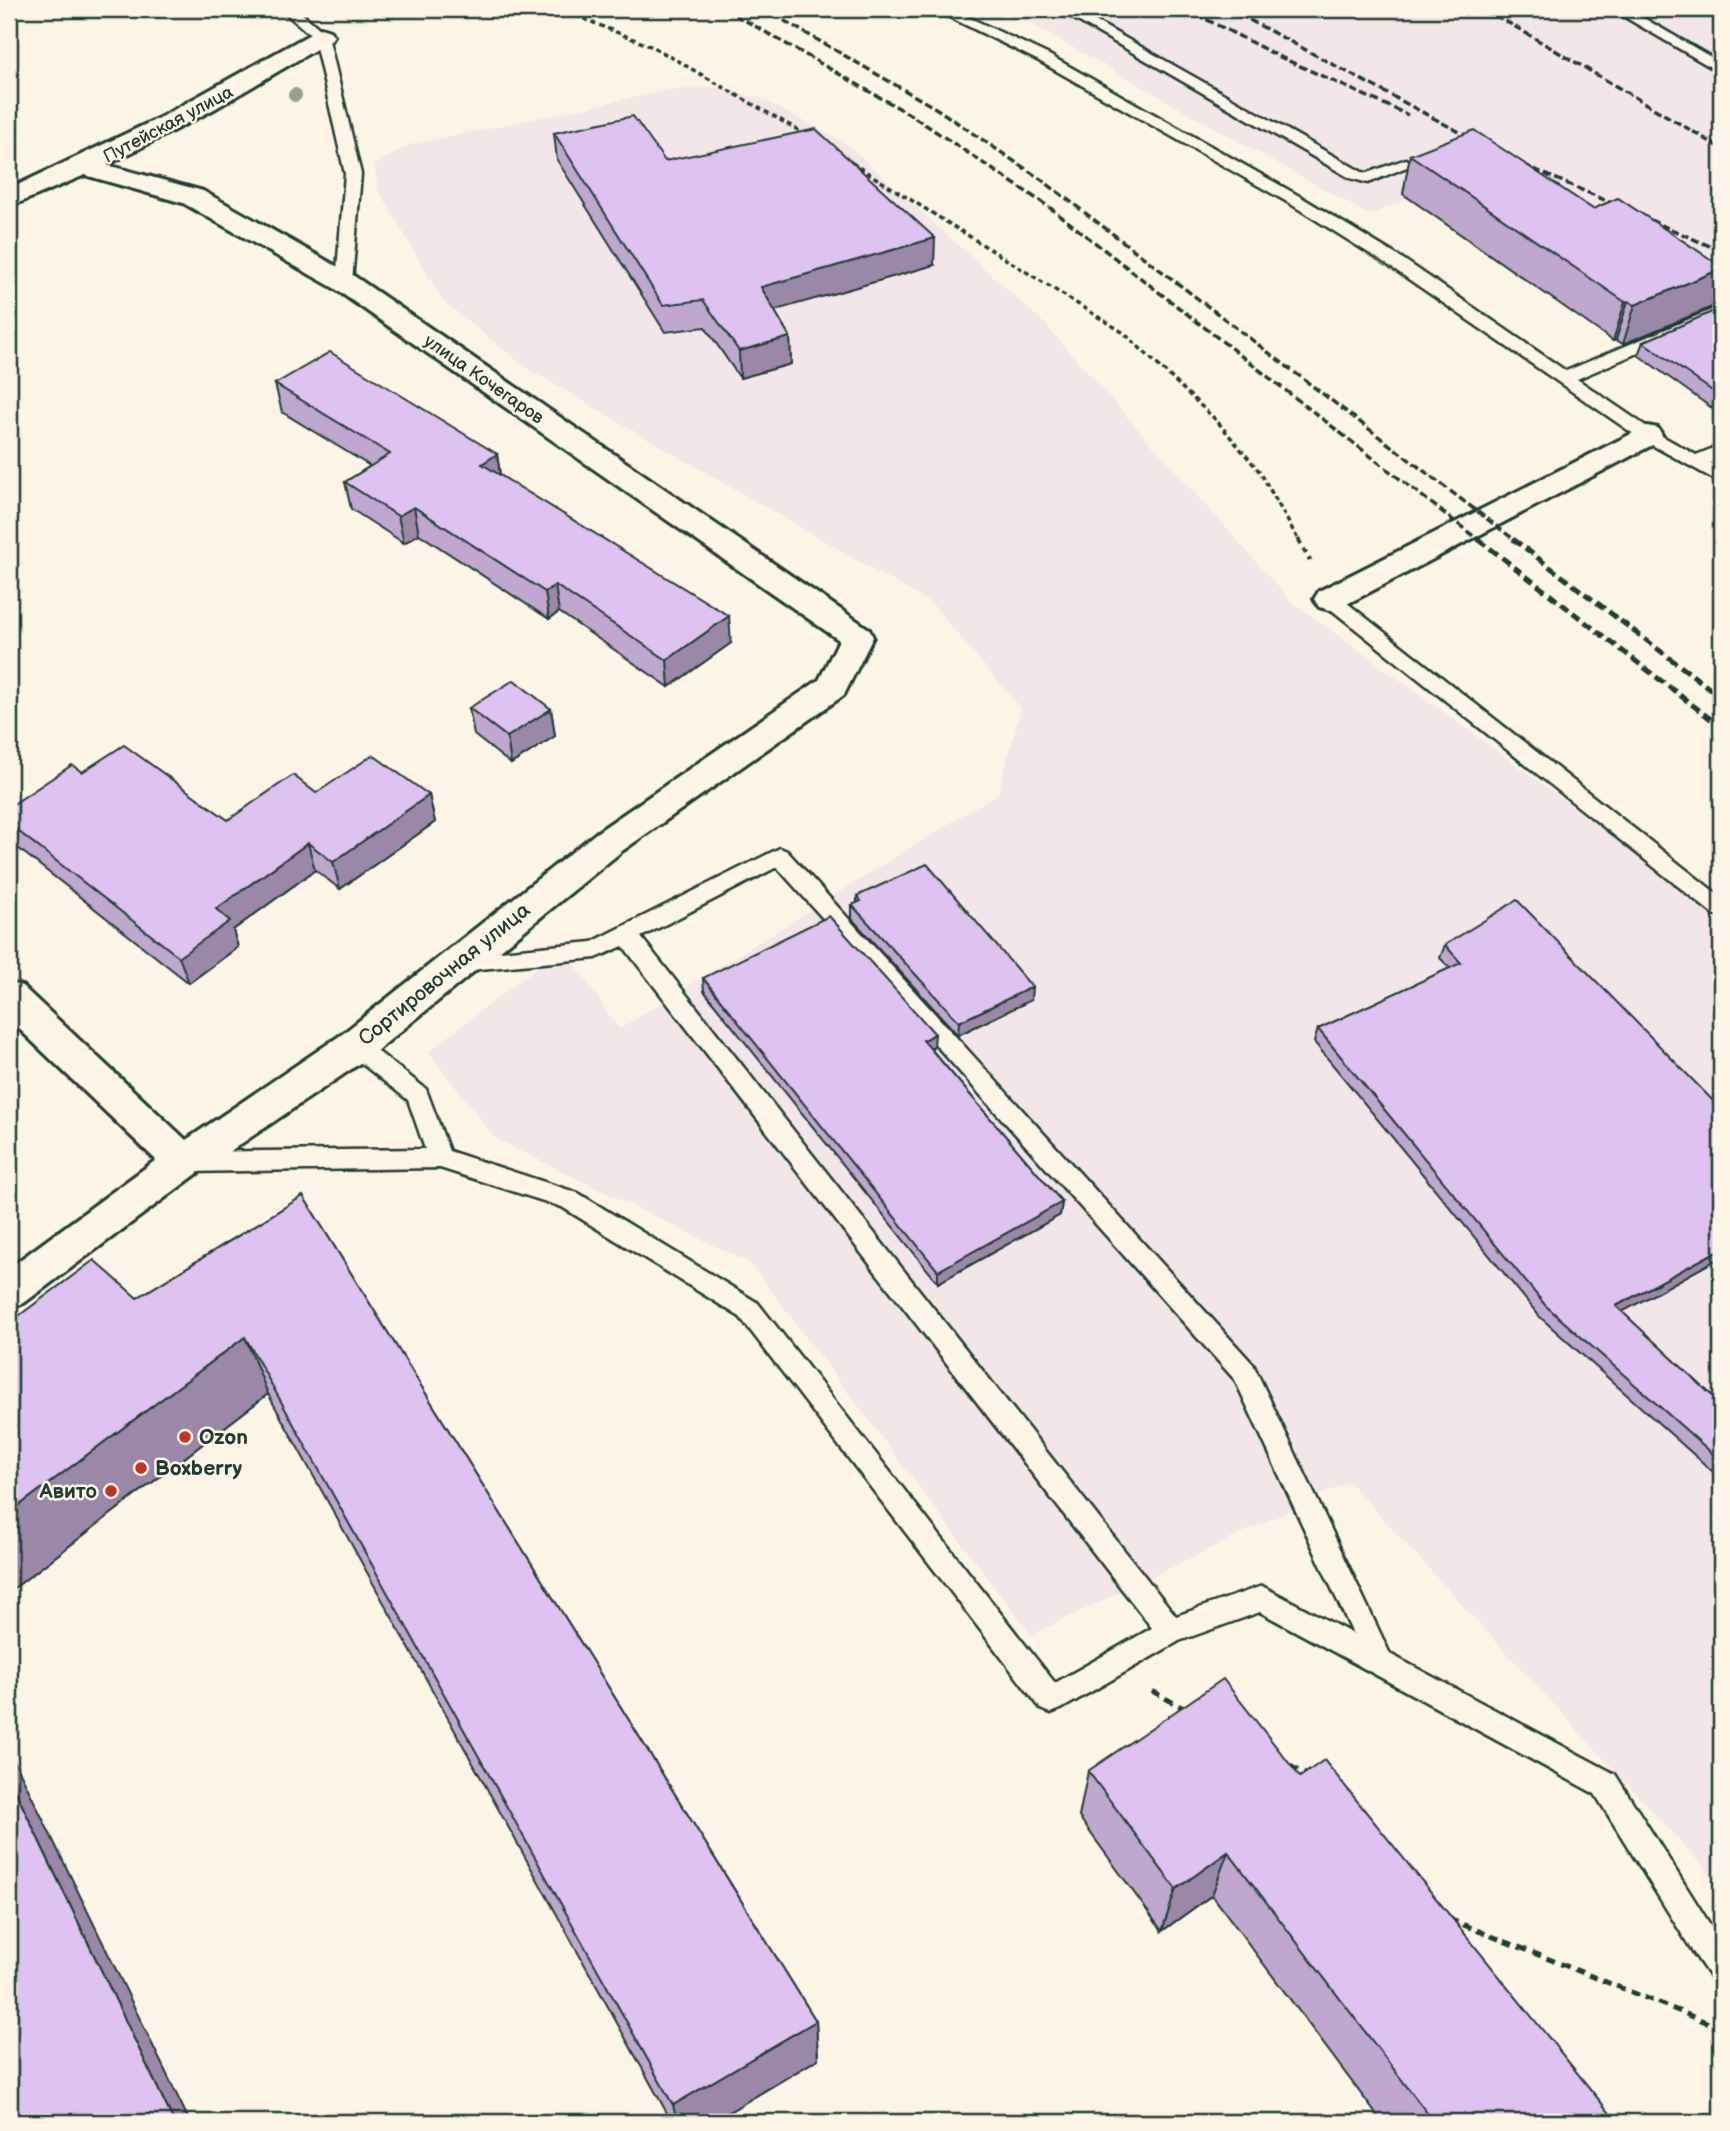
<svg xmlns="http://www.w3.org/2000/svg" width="1730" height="2131" font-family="'Balsamiq Sans',sans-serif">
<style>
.built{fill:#f3e6e9}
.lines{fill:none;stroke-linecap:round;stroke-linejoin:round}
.service-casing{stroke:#1f3d34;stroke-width:5}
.minor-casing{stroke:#1f3d34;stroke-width:6}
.path-far2{stroke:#1f3d34;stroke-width:3.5;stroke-dasharray:5 3.5;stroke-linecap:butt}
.path-far1{stroke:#1f3d34;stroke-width:4.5;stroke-dasharray:6 5;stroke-linecap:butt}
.path{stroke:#1f3d34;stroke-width:5;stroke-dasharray:9 6;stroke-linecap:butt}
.service{fill:#fcf5e5;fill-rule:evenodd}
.minor{fill:#fcf5e5;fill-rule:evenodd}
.rail-far1{stroke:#1f3d34;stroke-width:3.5;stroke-dasharray:8 3.5;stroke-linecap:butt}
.rail{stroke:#1f3d34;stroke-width:5;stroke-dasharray:10 5;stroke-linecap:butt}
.tree{fill:#95a08d}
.wall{fill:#bfa7cf;stroke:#1f3d34;stroke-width:2}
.shaded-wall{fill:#9b88a9;stroke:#1f3d34;stroke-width:2}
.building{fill:#dec2f1;stroke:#1f3d34;stroke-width:2}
.poi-dot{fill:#c8321e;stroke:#fcf5e5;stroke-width:2.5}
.labels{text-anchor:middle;stroke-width:5;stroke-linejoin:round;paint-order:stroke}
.far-street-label{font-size:18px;fill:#1f3d34;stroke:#fcf5e5}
.street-label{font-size:21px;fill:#1f3d34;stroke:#fcf5e5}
.poi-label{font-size:21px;font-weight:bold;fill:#1f3d34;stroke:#fcf5e5;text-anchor:start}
</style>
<rect width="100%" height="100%" fill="#fcf5e5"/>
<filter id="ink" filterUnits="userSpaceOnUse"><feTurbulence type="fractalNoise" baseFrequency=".0143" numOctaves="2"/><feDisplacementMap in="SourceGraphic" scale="14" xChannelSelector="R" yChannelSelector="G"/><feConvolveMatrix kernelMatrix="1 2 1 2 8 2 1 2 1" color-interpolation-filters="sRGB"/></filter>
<g filter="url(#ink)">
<path class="built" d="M1005,9H1708L1721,16V294L1613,341L1410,198L1369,215Z
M719,87L761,99L846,143L1043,322L1290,600L1681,885L1721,921V1886L1349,1482L1031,1635L750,1263L496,1139L428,1052L563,947L619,1029L998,793L1021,709L932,604L526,368L443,301L379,191L374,165L409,145L674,89Z"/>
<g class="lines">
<g class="service-casing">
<path id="service" d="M281,9H297L328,36L361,174L352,282L344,287L336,282L345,174L314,38Z
M933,9H951L1049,55L1301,197L1403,259L1566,371L1721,306V317L1577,379L1653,431L1696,455L1721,445V458L1710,463L1721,469V483L1641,439L1391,267L1289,203L1039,61Z
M1057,9H1074L1362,172L1367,173L1406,159L1414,164L1368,183L1350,178Z
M1611,9H1628L1721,63V73Z
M1330,593L1337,595L1721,897V916L1713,914L1323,603L1320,599Z
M780,848L787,851L1253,1364L1390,1654L1615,1774L1721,1942V1981L1710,1977L1693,1952L1595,1794L1260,1612L1179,1641L1061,1709L1051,1713L1041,1709L740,1317L562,1207L440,1168L187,1172L179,1169L175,1162L179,1155L187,1152L425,1149L408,1100L347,1052L344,1046L347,1040L355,1037L363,1040L426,1089L449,1151L578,1193L758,1303L1055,1683L1152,1628L623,946L596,958L459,971L451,969L448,963L451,957L459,955L592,942ZM777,867L1235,1380L1353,1634L1262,1586L1176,1616L641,937Z"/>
</g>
<g class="minor-casing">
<path id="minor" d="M321,28L330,31L334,36L330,41L216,108L107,165L203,191L354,276L869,629L873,637L844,695L622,851L369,1057L198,1173L24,1303L9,1309V1268L156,1160L9,1019V982L22,986L186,1140L341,1035L596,833L819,680L839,640L334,288L183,203L85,175L9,207V189L159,118Z
M1647,426L1658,428L1662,435L1658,442L1341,607L1330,610L1319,607L1314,599L1319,591Z"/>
</g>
<path class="path-far2" d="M560,9L655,48L803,133
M852,163L1124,333L1217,421L1260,472L1299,541"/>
<path class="path-far1" d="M1298,539L1310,561"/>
<path class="path" d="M1152,1691L1187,1710
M1290,1766L1307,1775
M1449,1919L1721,2028"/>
<use href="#service" class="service"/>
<use href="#minor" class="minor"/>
<path class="rail-far1" d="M725,9L911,115L1049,207L1480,541
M764,9L937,109L1042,180L1516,541
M1186,9L1278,56L1408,115
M1229,9L1482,144
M1485,9L1721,148
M1513,160L1721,251"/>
<path class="rail" d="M1478,539L1721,727
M1513,539L1721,697"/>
</g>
<circle class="tree" cx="295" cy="95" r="7"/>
<path class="wall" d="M554,133L665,161L934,265L774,310L790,337L791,364L740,378L705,327L665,332L557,160Z
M1410,155L1712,307L1623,344L1616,340L1613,341L1403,194Z
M1721,308V406L1713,409L1638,355L1643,342Z
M275,384L497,454L500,475L731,643L669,687L559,612L549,619L419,534L404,543L351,509L345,482L370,466L282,412Z
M469,708L551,709L555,736L511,764L474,735Z
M82,772L228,820L316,793L429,795L435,822L340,889L315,870L233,930L238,947L189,983L9,841V807Z
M857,896L1031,1000L958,1035L852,919V905L857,903Z
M1445,945L1721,1109V1257L1622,1312L1721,1404V1479L1540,1317L1314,1042L1318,1029L1450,968L1440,958Z
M703,978L934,1047L931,1049L1062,1202L1060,1215L938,1283L704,991Z
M303,1196L816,2021L818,2059L712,2122H672L268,1394L9,1592V1323L137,1298Z
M1088,1771L1300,1777L1617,2122H1382L1212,1895L1162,1931L1079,1817Z"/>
<path class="shaded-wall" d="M935,238L934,265L762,314L761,287Z
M1721,269V278L1712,307L1623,344L1635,305Z
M1628,301L1616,340L1613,341L1625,302Z
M790,337L791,364L740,378L739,351Z
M1721,394V406L1713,409L1718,395Z
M497,454L501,482L482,464Z
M414,507L419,534L404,543L398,516Z
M555,585L559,612L549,619L545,592Z
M729,616L731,643L669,687L667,660Z
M551,709L555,736L511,764L507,737Z
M429,795L435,822L340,889L333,862Z
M308,843L315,870L233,930L238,947L189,983L179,957L216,909Z
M1032,987L1031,1000L958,1035L959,1022Z
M935,1034L934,1047L922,1053L923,1040Z
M1062,1202L1060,1215L938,1283V1271Z
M1721,1249V1257L1611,1318L1616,1306Z
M245,1337L268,1394L9,1592V1513Z
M9,1755L17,1766L190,2122H174L9,1778Z
M1228,1852L1212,1895L1162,1931L1176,1889Z
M816,2021L818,2059L712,2122H677L673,2105Z"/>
<path class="building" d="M633,116L665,161L816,129L935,238L761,287L790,337L739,351L703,300L663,305L554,133Z
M1474,130L1593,209L1618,198L1721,266V269L1635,305L1628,301L1625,302L1410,155Z
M1721,308V394L1718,395L1643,342Z
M330,352L497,454L482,464L729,616L667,660L555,585L545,592L414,507L398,516L345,482L390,454L275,384Z
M514,680L551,709L507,737L469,708Z
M124,745L228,820L293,775L316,793L373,755L429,795L333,862L308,843L216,909L230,921L179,957L9,824V807L72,765L82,772Z
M927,864L1032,987L959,1022L852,905L861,901L857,896Z
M1517,900L1721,1109V1249L1616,1306L1721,1404V1461L1545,1305L1318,1029L1461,963L1445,945Z
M829,916L935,1034L923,1040L1062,1202L938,1271L703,978Z
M303,1196L816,2021L673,2105L245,1337L9,1513V1323L94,1260L137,1298Z
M1223,1679L1300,1777L1324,1760L1617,2122H1434L1228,1852L1176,1889L1088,1771Z
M9,1778L174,2122H9Z"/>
</g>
<g class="poi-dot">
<circle cx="185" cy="1437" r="7"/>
<circle cx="141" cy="1468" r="7"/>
<circle cx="111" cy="1491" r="7"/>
</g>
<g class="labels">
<g class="far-street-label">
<text transform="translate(168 124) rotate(-28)" y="6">Путейская улица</text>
<text transform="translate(484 379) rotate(35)" y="6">улица Кочегаров</text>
</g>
<g class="street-label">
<text transform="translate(444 974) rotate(-39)" y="7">Сортировочная улица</text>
</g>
<g class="poi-label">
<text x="199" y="1444">Ozon</text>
<text x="155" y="1475">Boxberry</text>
<text x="97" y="1498" text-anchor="end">Авито</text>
</g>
</g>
<rect width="1730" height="2131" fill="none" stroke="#fcf5e5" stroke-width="35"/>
<rect x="18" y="18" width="1695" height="2096" fill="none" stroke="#1f3d34" stroke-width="2.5" filter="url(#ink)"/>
</svg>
